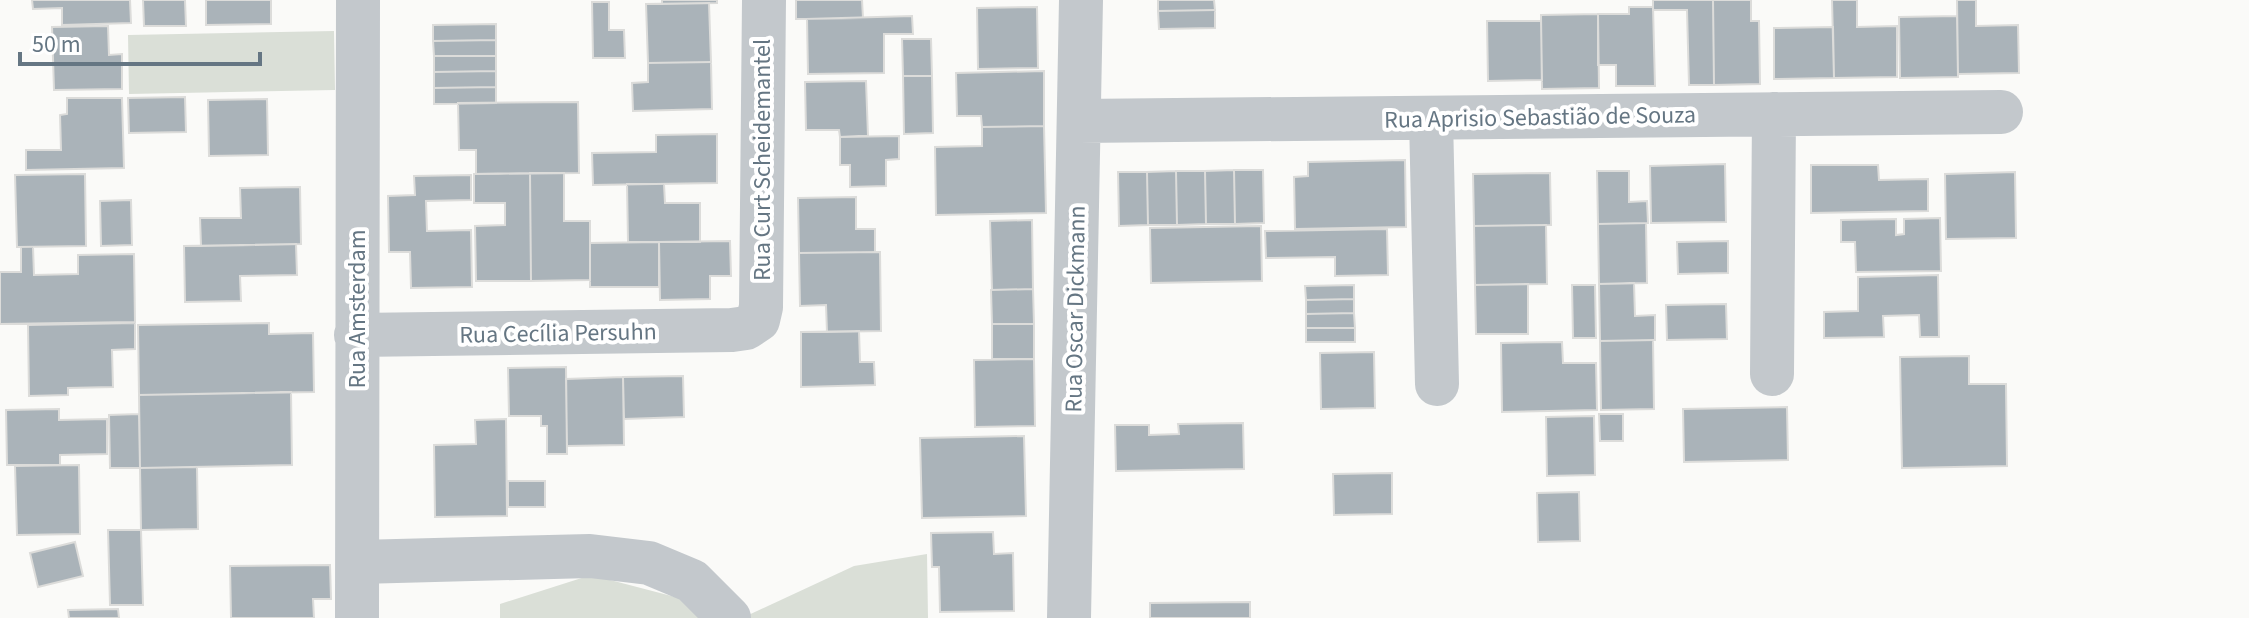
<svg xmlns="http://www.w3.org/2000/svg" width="2249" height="618" font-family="'Source Sans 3',sans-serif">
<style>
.green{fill:#dadfd7}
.building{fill:#aab3b9;stroke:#dcdcda;stroke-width:2}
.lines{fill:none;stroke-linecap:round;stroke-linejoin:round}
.minor{stroke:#c3c8cc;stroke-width:44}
.labels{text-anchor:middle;stroke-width:8;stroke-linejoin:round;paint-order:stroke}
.street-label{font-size:24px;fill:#657683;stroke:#fff}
</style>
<rect width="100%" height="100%" fill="#fafaf8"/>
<path class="green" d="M334,31L335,90L129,94L128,35Z
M927,554L928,618H742L854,566Z
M591,575L683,599L700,618H500V604Z"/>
<path class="building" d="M32,0H130L131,23L62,25V8L33,9Z
M143,0H185L186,26H144Z
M206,0H271V24L206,25Z
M662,0H717V3L662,4Z
M796,0H862L863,18L796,19Z
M1158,0H1214L1215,10L1158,11Z
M1653,0H1713L1714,85H1689L1687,10H1653Z
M1713,0H1751V21H1759L1760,84L1714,85Z
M1832,0H1857V27L1897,26V77L1834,78Z
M1957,0H1976V26L2018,25L2019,73L1958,74Z
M592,2H609V30H624L625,58H593Z
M709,3L711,62L648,63L646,4Z
M1037,7L1038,68L978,69L977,8Z
M1629,7H1653L1655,86H1616V65H1598V14H1629Z
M1215,10V28L1159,29L1158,11Z
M1598,14L1599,88L1542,89L1541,15Z
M912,16L913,34H884V73L808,74L807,19Z
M1957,16L1958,77L1900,78L1899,17Z
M1487,21H1541L1542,80L1488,81Z
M496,24V40L433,41V25Z
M108,26L109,55L122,54V89L54,90L52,27Z
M1833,27L1834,78L1774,79V28Z
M902,39H931L932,76H903Z
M496,40V56H434L433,41Z
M434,56H496V71L434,72Z
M711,62L712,109L633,111L632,83L648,82V63Z
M496,71V87L434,88V72Z
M1044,71V126L982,127L981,116H957L956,73Z
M903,76H932L933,133L904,134Z
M866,81L868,136L840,137L839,130H806L805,82Z
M496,87V103L434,104V88Z
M185,97L186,132L129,133L128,98Z
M67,98H122L124,168L26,170V150H61L60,115L67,114Z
M267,99L268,155L209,156L208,100Z
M578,102L579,173L476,174V150H459L458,103Z
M1044,126L1046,213L936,215L935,147L982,146V127Z
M717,134V183L593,185L592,153L656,152V135Z
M899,136V159L886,160V186L850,187V165H840V137Z
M1405,160L1406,227L1295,229L1294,177L1308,176V162Z
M1725,164L1726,222L1651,223L1650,166Z
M1811,165H1878L1879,180L1928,179V211L1811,213Z
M1234,170L1235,224H1206L1205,171Z
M1234,170H1263L1264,223L1235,224Z
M1176,171L1177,225H1148L1147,172Z
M1176,171H1205L1206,224L1177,225Z
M1597,171H1629V202L1647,201L1648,223L1598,224Z
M1118,172H1147L1148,225L1119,226Z
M2015,172L2016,238L1946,239L1945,174Z
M530,173H564V221H590V280L531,281Z
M530,173L531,281H476L475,226L505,225V203H474V174Z
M1550,173L1551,225L1474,226L1473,174Z
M85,174L86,246L17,247L15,175Z
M471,175V200L426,201L427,231L471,230L472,287L411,288L410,252H389L388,196L415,195L414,176Z
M627,184H664L665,203H700V242H628Z
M300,187L301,244L201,246L200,218H241L240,188Z
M856,197V229H875V252L799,253L798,198Z
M131,200L132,245L101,246L100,201Z
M1940,218L1941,271L1856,272L1855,242H1841V220L1896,219V235L1904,234V219Z
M1032,220L1033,289L992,290L990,221Z
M1646,223L1647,283L1599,284L1598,224Z
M1546,225L1547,284L1475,285L1474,226Z
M1261,226L1262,281L1151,283L1150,228Z
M1387,229L1388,275L1335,276V257L1266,258L1265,231Z
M730,241L731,276H710V299L660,300L659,242Z
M1728,241V273L1678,274L1677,242Z
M659,242V287H590V243Z
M296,244L297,275L240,276L241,301L185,302L184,246Z
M21,247H33L34,275L78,274V255L134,254L135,322L0,324V272H21Z
M880,252L881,331L827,332L826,305L800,306L799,253Z
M1938,275L1939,337H1920L1919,315L1883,316L1884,337L1824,338V312L1858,311V277Z
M1634,283L1635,316L1655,315V340L1600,341L1599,284Z
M1528,284V334H1476L1475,285Z
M1354,285V299L1306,300L1305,286Z
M1572,285H1595L1596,338H1573Z
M1033,289L1034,324H992L991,290Z
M1354,299V313L1306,314V300Z
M1726,304L1727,339L1667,340L1666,305Z
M1354,313L1355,328H1306V314Z
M135,323V349L112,350L113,387L68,388V395L29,396L28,325Z
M269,323V334L313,333L314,392L139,395L138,325Z
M992,324H1034V359H992Z
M1306,328H1355V342H1306Z
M859,331L860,362H874L875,385L801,387V332Z
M1653,340L1654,409L1601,410L1600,341Z
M1562,342L1563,363H1596L1597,410L1502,412L1501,343Z
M1374,352L1375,408L1321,409L1320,353Z
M1969,356V384H2006L2007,466L1902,468L1900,357Z
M1034,359L1035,426L975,427L974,360Z
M566,367L567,454H547V426H541V416H509L508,368Z
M683,376L684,417L624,419L623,377Z
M623,377L624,445L567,446L566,379Z
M291,392L292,465L140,468L139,395Z
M1787,407L1788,460L1684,462L1683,409Z
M59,409V420L107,419V454L60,455V465H7L6,410Z
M139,414L140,468H110L109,415Z
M1599,414H1623V441H1600Z
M1594,416L1595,475L1547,476L1546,417Z
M506,419L507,516L435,517L434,445L476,444L475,420Z
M1243,423L1244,469L1116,471L1115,425H1149V435L1179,434L1178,424Z
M1024,436L1026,516L922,518L920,438Z
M79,465L80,534L17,535L15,466Z
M197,467L198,529L141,530L140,468Z
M1392,473V514L1334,515L1333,474Z
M508,481H545V507H508Z
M1579,492L1580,541L1538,542L1537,493Z
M108,530H141L143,605H110Z
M993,532L994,554L1013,553L1014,611L940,612L939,567H932L931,533Z
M75,542L83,576L38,587L30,553Z
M330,565L331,599H313L314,618H231L230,566Z
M1250,602V618H1150V603Z
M118,609L119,618H69L68,610Z"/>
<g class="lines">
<path class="minor" d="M1431,118L1437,384
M1079,121L2001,112
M356,335L732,330L746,328L758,320L761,307L764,0
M1772,374L1774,114
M359,562L590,556L649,563L692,581L729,618
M357,618L358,0
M1069,618L1081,0"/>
</g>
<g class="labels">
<g class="street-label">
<text transform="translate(1540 117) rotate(-1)" y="8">Rua Aprisio Sebastião de Souza</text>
<text transform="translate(762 160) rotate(-90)" y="8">Rua Curt Scheidemantel</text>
<text transform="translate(357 309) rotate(-90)" y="8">Rua Amsterdam</text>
<text transform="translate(1075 309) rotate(-89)" y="8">Rua Oscar Dickmann</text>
<text transform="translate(558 333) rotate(-1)" y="8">Rua Cecília Persuhn</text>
</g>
</g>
<path d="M20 52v12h240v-12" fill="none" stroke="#657683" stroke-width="4"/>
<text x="32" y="52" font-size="24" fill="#657683" stroke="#ffffff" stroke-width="6" paint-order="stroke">50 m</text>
</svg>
